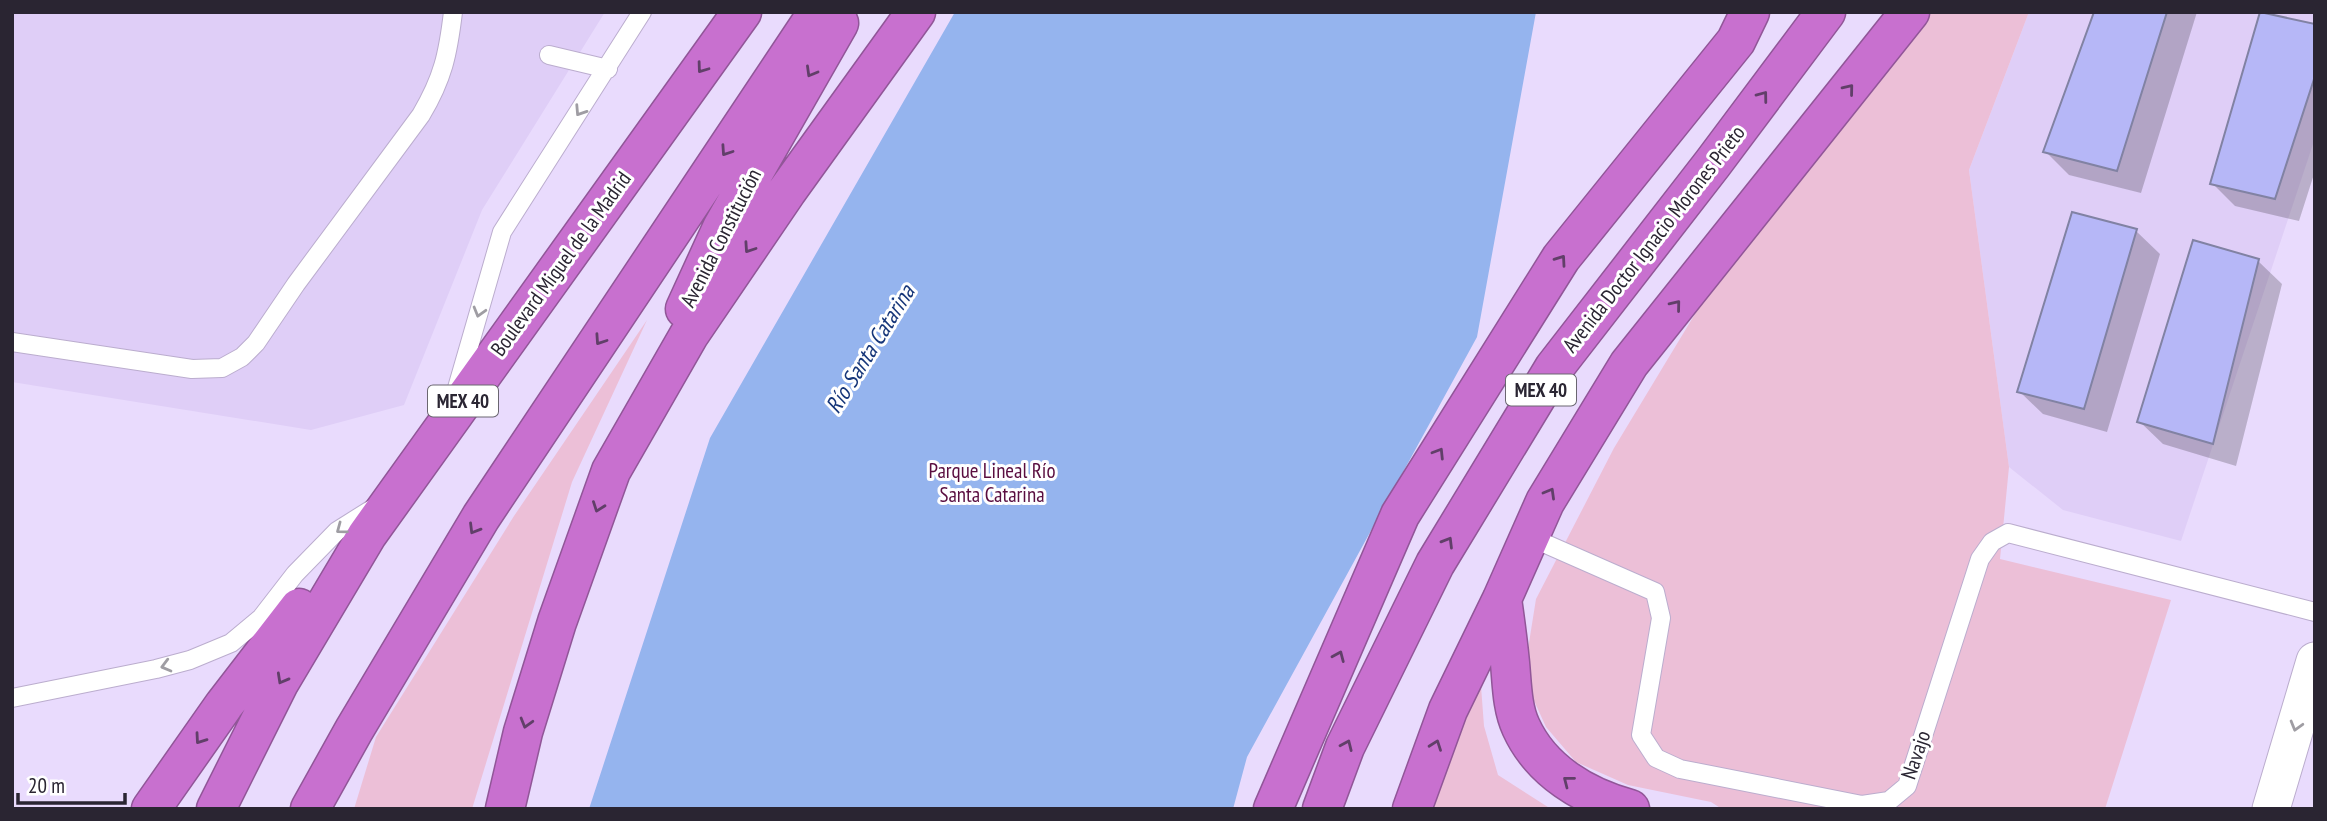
<svg xmlns="http://www.w3.org/2000/svg" width="2327" height="821" font-family="'PT Sans Narrow',sans-serif">
<style>
.built{fill:#dfcef7}
.green{fill:#ecbfd7}
.water{fill:#95b4ee}
.shadow{fill:#0003}
.building{fill:#b6b7f7;stroke:#8182a3;stroke-width:2}
.lines{fill:none;stroke-linecap:round;stroke-linejoin:round}
.lane-casing{stroke:#bbadce;stroke-width:20}
.street-casing{stroke:#bbadce;stroke-width:39}
.highway-casing{stroke:#915698;stroke-width:41}
.lane{stroke:#fff;stroke-width:18}
.street{stroke:#fff;stroke-width:37}
.highway{stroke:#c870cf;stroke-width:38}
.oneway{stroke:#613f69}
.oneway2{stroke:#9f9da3}
.labels{text-anchor:middle;stroke-width:6;stroke-linejoin:round;paint-order:stroke}
.shield{fill:#fff;stroke:#6a6670;stroke-width:2}
.shield-label{font-size:19px;font-weight:bold;fill:#2a2532}
.street-label{font-size:21px;fill:#2a2532;stroke:#fff}
.park-label{font-size:21px;fill:#5a0e40;stroke:#fff}
.water-label{font-size:23px;font-style:italic;fill:#163679;stroke:#fff}
</style>
<rect width="100%" height="100%" fill="#e9dbfd"/>
<path class="built" d="M12,12H605L482,210L404,405L311,430L12,382Z
M2029,12H2315V138L2181,541L2063,510L2009,467L1969,170Z"/>
<path class="green" d="M1910,12H2029L1969,170L2009,467L2000,559L2171,600L2105,809H1722L1711,802L1628,785L1576,762L1546,727L1531,694L1528,649L1536,599L1614,448L1724,266Z
M647,320L572,482L472,809H354L376,737L514,516Z
M1480,673L1484,726L1498,775L1551,809H1430Z"/>
<path class="water" d="M955,12H1536L1477,337L1247,757L1233,809H589L710,438Z"/>
<path class="shadow" d="M2096,12H2197L2141,193L2069,175L2045,151Z
M2315,26V171L2299,221L2235,206L2212,183Z
M2136,231L2160,254L2107,432L2043,414L2019,391Z
M2258,261L2282,284L2236,466L2163,444L2139,421Z"/>
<path class="building" d="M2094,12H2167L2117,171L2043,152Z
M2260,12L2315,24V76L2275,199L2210,184Z
M2072,212L2137,229L2084,409L2017,392Z
M2193,240L2259,259L2213,444L2137,422Z"/>
<g class="lines">
<g class="lane-casing">
<path id="lane" d="M549,55L608,69
M12,342L192,369L222,368L242,357L256,343L296,284L421,115C443,78 448,54 453,12
M457,388L502,232L642,12
M1530,537L1655,592L1661,618L1641,735L1656,758L1680,769L1862,805L1889,801L1907,786L1980,559L1992,542L2008,533L2315,612
M12,698L156,669L190,660L231,643L261,618L295,574L337,531L372,509"/>
</g>
<g class="street-casing">
<path id="street" d="M2271,809L2315,661"/>
</g>
<g class="highway-casing">
<path id="highway" d="M685,309L722,228L839,23
M1502,599C1505,620 1508,642 1510,663C1512,684 1512,708 1521,727C1541,771 1585,797 1630,809
M151,809L224,705L299,608
M216,809L279,683L367,535L742,12
M310,809L354,730L481,517L818,12
M505,809L523,732L557,622L611,471L689,335L787,191L916,12
M1273,809L1400,515L1561,258L1736,41L1750,12
M1322,809L1345,747L1435,564L1554,368L1713,163L1826,12
M1412,809L1448,710L1502,599L1545,502L1629,364L1910,12"/>
</g>
<use href="#lane" class="lane"/>
<use href="#street" class="street"/>
<use href="#highway" class="highway"/>
</g>
<defs><path id="oneway-chevron" d="M-2-3.5L2.5 0L-2 3.5" fill="none" stroke-width="1.6" stroke-linecap="round" stroke-linejoin="round" transform="scale(1.75)"/></defs>
<g class="oneway">
<use href="#oneway-chevron" transform="translate(702 68) rotate(126)"/>
<use href="#oneway-chevron" transform="translate(811 72) rotate(120)"/>
<use href="#oneway-chevron" transform="translate(1849 89) rotate(-51)"/>
<use href="#oneway-chevron" transform="translate(1763 96) rotate(-53)"/>
<use href="#oneway-chevron" transform="translate(726 151) rotate(124)"/>
<use href="#oneway-chevron" transform="translate(749 248) rotate(124)"/>
<use href="#oneway-chevron" transform="translate(1561 260) rotate(-55)"/>
<use href="#oneway-chevron" transform="translate(1676 305) rotate(-51)"/>
<use href="#oneway-chevron" transform="translate(600 340) rotate(124)"/>
<use href="#oneway-chevron" transform="translate(1439 453) rotate(-58)"/>
<use href="#oneway-chevron" transform="translate(1550 493) rotate(-60)"/>
<use href="#oneway-chevron" transform="translate(598 507) rotate(110)"/>
<use href="#oneway-chevron" transform="translate(474 529) rotate(121)"/>
<use href="#oneway-chevron" transform="translate(1448 542) rotate(-59)"/>
<use href="#oneway-chevron" transform="translate(1339 656) rotate(-67)"/>
<use href="#oneway-chevron" transform="translate(282 679) rotate(119)"/>
<use href="#oneway-chevron" transform="translate(526 723) rotate(106)"/>
<use href="#oneway-chevron" transform="translate(200 739) rotate(125)"/>
<use href="#oneway-chevron" transform="translate(1347 745) rotate(-66)"/>
<use href="#oneway-chevron" transform="translate(1436 745) rotate(-70)"/>
<use href="#oneway-chevron" transform="translate(1568 781) rotate(-142)"/>
</g>
<g class="oneway2">
<use href="#oneway-chevron" transform="translate(580 111) rotate(123)"/>
<use href="#oneway-chevron" transform="translate(479 312) rotate(106)"/>
<use href="#oneway-chevron" transform="translate(341 529) rotate(143)"/>
<use href="#oneway-chevron" transform="translate(166 666) rotate(165)"/>
<use href="#oneway-chevron" transform="translate(2296 726) rotate(106)"/>
</g>
<g class="labels">
<g class="shield">
<rect x="1506" y="374.5" width="70" height="31" rx="5"/>
<rect x="428" y="385.5" width="70" height="31" rx="5"/>
</g>
<g class="shield-label">
<text x="1541" y="397">MEX 40</text>
<text x="463" y="408">MEX 40</text>
</g>
<g class="street-label">
<text transform="translate(721 238) rotate(-63)" y="7">Avenida Constitución</text>
<text transform="translate(1654 239) rotate(-52)" y="7">Avenida Doctor Ignacio Morones Prieto</text>
<text transform="translate(561 264) rotate(-54)" y="7">Boulevard Miguel de la Madrid</text>
<text transform="translate(1916 755) rotate(-71)" y="7">Navajo</text>
</g>
<g class="park-label">
<text x="992" y="478">Parque Lineal Río<tspan x="992" dy="24">Santa Catarina</tspan></text>
</g>
<g class="water-label">
<text transform="translate(870 349) rotate(-58)" y="8">Río Santa Catarina</text>
</g>
</g>
<rect width="2327" height="821" fill="none" stroke="#2a2532" stroke-width="28"/>
<path d="M18 793v10h107v-10" fill="none" stroke="#2a2532" stroke-width="3.5"/>
<text x="28" y="793" font-size="21" fill="#2a2532" stroke="#ffffff" stroke-width="5" paint-order="stroke">20 m</text>
</svg>
